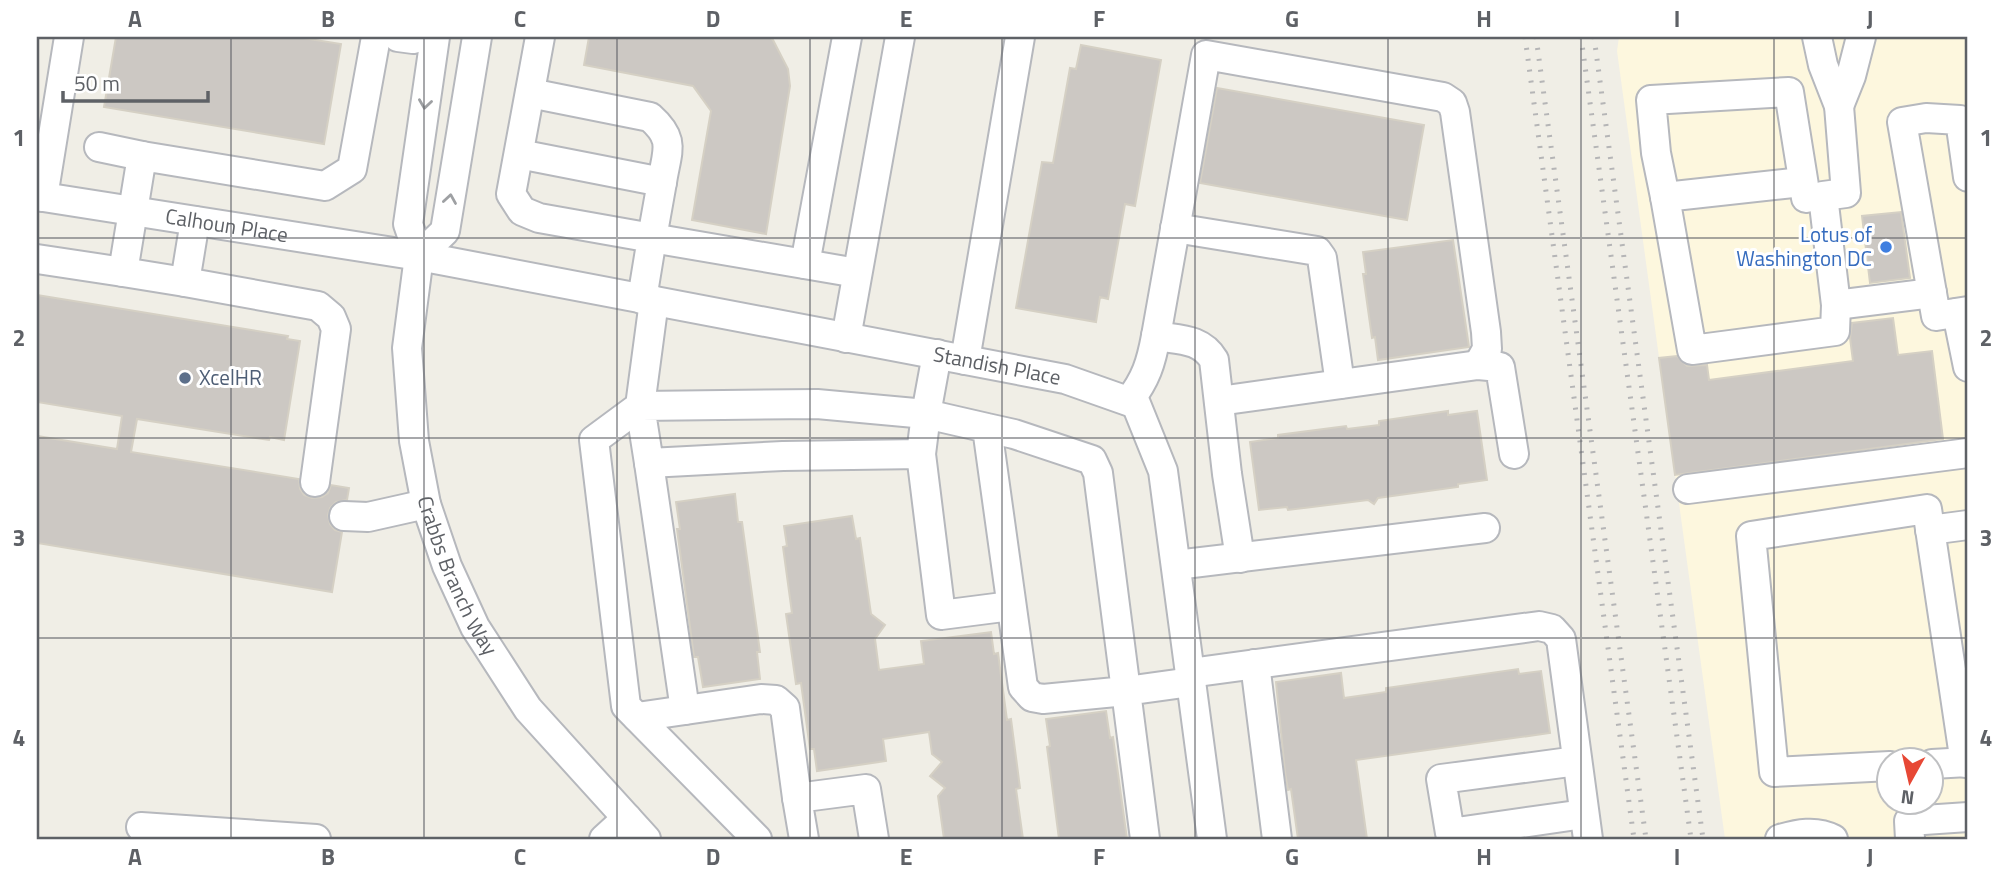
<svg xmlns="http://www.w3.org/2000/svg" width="2005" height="876" font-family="'Titillium Web',sans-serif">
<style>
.commercial{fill:#fdf7de;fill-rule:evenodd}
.building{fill:#ccc8c3;stroke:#d5d0c4;stroke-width:2}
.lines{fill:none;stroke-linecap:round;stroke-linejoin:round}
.minor-casing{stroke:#b6b8bd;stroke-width:32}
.minor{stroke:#fff;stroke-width:28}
.rail{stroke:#b5b5b6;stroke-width:5;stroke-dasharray:2 9;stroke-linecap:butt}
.oneway{stroke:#9ea0a3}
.grid{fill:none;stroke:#5e6166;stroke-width:2;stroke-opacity:0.55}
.shop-dot{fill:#3f7fe0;stroke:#fff;stroke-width:2.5}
.service-dot{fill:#5c6f8a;stroke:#fff;stroke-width:2.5}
.labels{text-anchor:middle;stroke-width:6;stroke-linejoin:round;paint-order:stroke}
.street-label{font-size:21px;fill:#5e6166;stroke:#fff}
.shop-label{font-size:21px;fill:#366cbe;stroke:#fff;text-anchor:end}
.service-label{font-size:21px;fill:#4e5e75;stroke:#fff;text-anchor:start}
.neatline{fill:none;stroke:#5e6166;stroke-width:2.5}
.grid-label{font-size:23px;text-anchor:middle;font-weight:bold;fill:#5e6166}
</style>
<rect width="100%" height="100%" fill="#f0eee6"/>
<path class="commercial" d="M1619,37H1968V839H1725L1617,51ZM1890,760H1932V802H1890Z"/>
<path class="building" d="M116,37H297L341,44L324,144L104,107Z
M589,37H769L773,40L788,69L790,86L766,234L692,220L711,111L693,86L584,65Z
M1081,45L1161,60L1135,206L1125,204L1108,299L1100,297L1096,322L1016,308L1042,162L1053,163L1070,68L1076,69Z
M1217,88L1424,125L1407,220L1200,183Z
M1901,212L1910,278L1870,283L1862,216Z
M1453,240L1469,347L1378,360L1375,337L1372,338L1363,274H1366L1363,252Z
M37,295L288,336L287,339L300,341L284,440L270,437L269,440L137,419L131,452L299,479L300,489L304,495L312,498L322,497L328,493L331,485L349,488L347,500L336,502L330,508L328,515L330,524L335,530L342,532L332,592L37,543V436L117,449L122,416L37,402Z
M1893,318L1898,355L1932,351L1943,439L1675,475L1659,358L1677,356L1687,366L1707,365L1709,380L1853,361L1850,338L1852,323Z
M1448,411V415L1477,411L1487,480L1458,484V487L1378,498L1374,504L1368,500L1288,510L1287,507L1259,510L1250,442L1278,438V435L1346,426L1347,429L1379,425V421Z
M735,494L738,522H742L760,652H757L760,679L703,687L698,657H694L677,529H680L676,502Z
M852,516L856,539L860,538L871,614L885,625L875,639L879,670L924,664L921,641L991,632L994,654L998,653L1007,720L1011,719L1020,788L1016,789L1023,839H944L938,796L945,788L930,776L942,762L932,754L929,732L883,739L886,761L817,771L814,749H810L801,683L796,684L786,614L792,613L783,547L787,546L784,526Z
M1518,669L1519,674L1541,671L1550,733L1356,760L1367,839H1298L1291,789L1288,790L1285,772L1276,682L1341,673L1344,698L1386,692V688Z
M1106,711L1110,738L1113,737L1127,839H1059L1047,747L1050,746L1046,719Z"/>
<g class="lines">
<g class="minor-casing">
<g id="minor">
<path d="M398,37L413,39L420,37"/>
<path id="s1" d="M435,37L408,224L419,256L407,348L414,441L426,504L447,566L475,627L528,709L646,839"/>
<path d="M540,37L511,194L522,211L539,218L652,238L642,299"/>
<path d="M1817,37L1823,65L1839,106L1846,193L1823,196L1836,305L1932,293"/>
<path d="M530,93L650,117C676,140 667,150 662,182"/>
<path d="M1839,106L1851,76L1861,37"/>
<path d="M99,147L142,156"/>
<path d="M519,154L662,182L652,238L857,273"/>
<path d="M1968,177L1960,120L1926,118L1902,122L1936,316L1968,311"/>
<path d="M1802,182L1665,197L1692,350L1835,331L1836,305"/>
<path id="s2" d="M37,196L419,256L1065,379L1136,404L1163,471L1212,839"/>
<path d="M43,197L69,37"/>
<path d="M1665,197L1656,153L1651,100L1789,92L1806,198"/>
<path d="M195,221L185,282L318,306L331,317L336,329L315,482"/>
<path d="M1175,228L1317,251L1322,258L1340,384"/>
<path d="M419,256L445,231L477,37"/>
<path d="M37,259L123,272"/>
<path d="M805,264L847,37"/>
<path d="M185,282L123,272L142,156L325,186L352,169L376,37"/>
<path d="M654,301L640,406L594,440L626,706L757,839"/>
<path d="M1957,313L1968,367"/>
<path d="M1156,336L1206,55L1443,97L1452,103L1455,112L1486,332L1487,349L1478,365"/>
<path d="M846,338L900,37"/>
<path d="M937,354L926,414L987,428L1023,687L1032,697L1043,699L1126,691L1098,473L1092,460L1014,434L987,428"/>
<path d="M965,360L1020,37"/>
<path d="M1129,401C1146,379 1151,363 1156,336C1179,340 1201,338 1214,360L1227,474L1240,558"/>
<path d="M1219,401L1478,365L1500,367L1514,454"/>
<path d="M921,454L783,456L649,463L640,406L817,404L926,414L921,454L941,615L1011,606"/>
<path d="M649,463L685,710"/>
<path d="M1688,489L1968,453"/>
<path d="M344,516L368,517L426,504"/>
<path d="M1930,530L1968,525"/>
<path d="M1176,565L1485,528"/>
<path d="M1255,664L1277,839"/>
<path d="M1190,673L1539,626L1552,629L1561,639L1588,839"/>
<path d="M637,717L761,699L776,700L785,708L797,798"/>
<path d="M1577,761L1441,779L1450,833L1584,814"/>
<path d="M1932,764L1968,762"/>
<path d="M1890,766L1774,772L1751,536L1927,509L1965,763"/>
<path d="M141,827L316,839"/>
<path d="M604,839L627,818"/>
<path d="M804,839L797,798L866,789L874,839"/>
<path d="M1145,839L1126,691L1191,682"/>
<path d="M1780,839C1797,834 1816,830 1833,839"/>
<path d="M1910,839L1909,821L1968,817"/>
</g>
</g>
<use href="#minor" class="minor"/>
<path class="rail" d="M1525,37L1634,839
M1536,37L1646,839
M1581,37L1691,839
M1594,37L1703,839"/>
</g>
<defs><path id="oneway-chevron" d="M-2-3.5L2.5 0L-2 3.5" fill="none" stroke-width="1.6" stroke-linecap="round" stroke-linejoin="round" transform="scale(1.75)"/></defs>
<g class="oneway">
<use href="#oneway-chevron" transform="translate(425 104) rotate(98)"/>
<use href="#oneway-chevron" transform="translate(450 199) rotate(-81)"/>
</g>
<path class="grid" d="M231,37V839M424,37V839M617,37V839M810,37V839M1002,37V839M1195,37V839M1388,37V839M1581,37V839M1774,37V839M37,238H1968M37,438H1968M37,638H1968"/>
<circle class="shop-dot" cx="1886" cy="247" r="7"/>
<circle class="service-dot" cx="185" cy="378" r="7"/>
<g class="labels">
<g class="street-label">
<text dy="7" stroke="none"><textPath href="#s2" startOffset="192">Calhoun Place</textPath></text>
<text dy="7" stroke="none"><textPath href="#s2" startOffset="975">Standish Place</textPath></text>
<text dy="7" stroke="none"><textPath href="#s1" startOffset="551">Crabbs Branch Way</textPath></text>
</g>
<g class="shop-label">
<text x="1872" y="242">Lotus of<tspan x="1872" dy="24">Washington DC</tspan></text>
</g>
<g class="service-label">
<text x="199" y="385">XcelHR</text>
</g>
</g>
<rect width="2005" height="876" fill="none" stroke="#ffffff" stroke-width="77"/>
<g transform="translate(1910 781) rotate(188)"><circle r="33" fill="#ffffff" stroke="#bfc0c2" stroke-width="2"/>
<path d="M0-5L12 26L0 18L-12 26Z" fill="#e74835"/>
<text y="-10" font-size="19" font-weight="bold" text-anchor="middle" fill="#5e6166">N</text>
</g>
<path d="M63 91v10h145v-10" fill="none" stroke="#5e6166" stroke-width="3.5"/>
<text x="74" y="91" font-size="21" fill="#5e6166" stroke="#ffffff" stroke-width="5" paint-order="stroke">50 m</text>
<rect x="38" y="38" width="1928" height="800" class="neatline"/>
<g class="grid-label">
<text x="135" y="27">A</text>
<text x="328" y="27">B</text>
<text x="520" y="27">C</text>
<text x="713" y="27">D</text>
<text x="906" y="27">E</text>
<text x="1099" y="27">F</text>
<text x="1292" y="27">G</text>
<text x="1484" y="27">H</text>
<text x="1677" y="27">I</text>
<text x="1870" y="27">J</text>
<text x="19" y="146">1</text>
<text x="1986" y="146">1</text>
<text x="19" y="346">2</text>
<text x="1986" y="346">2</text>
<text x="19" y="546">3</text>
<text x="1986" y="546">3</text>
<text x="19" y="746">4</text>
<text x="1986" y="746">4</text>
<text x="135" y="865">A</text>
<text x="328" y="865">B</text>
<text x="520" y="865">C</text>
<text x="713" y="865">D</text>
<text x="906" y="865">E</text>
<text x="1099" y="865">F</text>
<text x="1292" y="865">G</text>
<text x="1484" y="865">H</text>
<text x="1677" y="865">I</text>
<text x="1870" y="865">J</text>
</g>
</svg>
